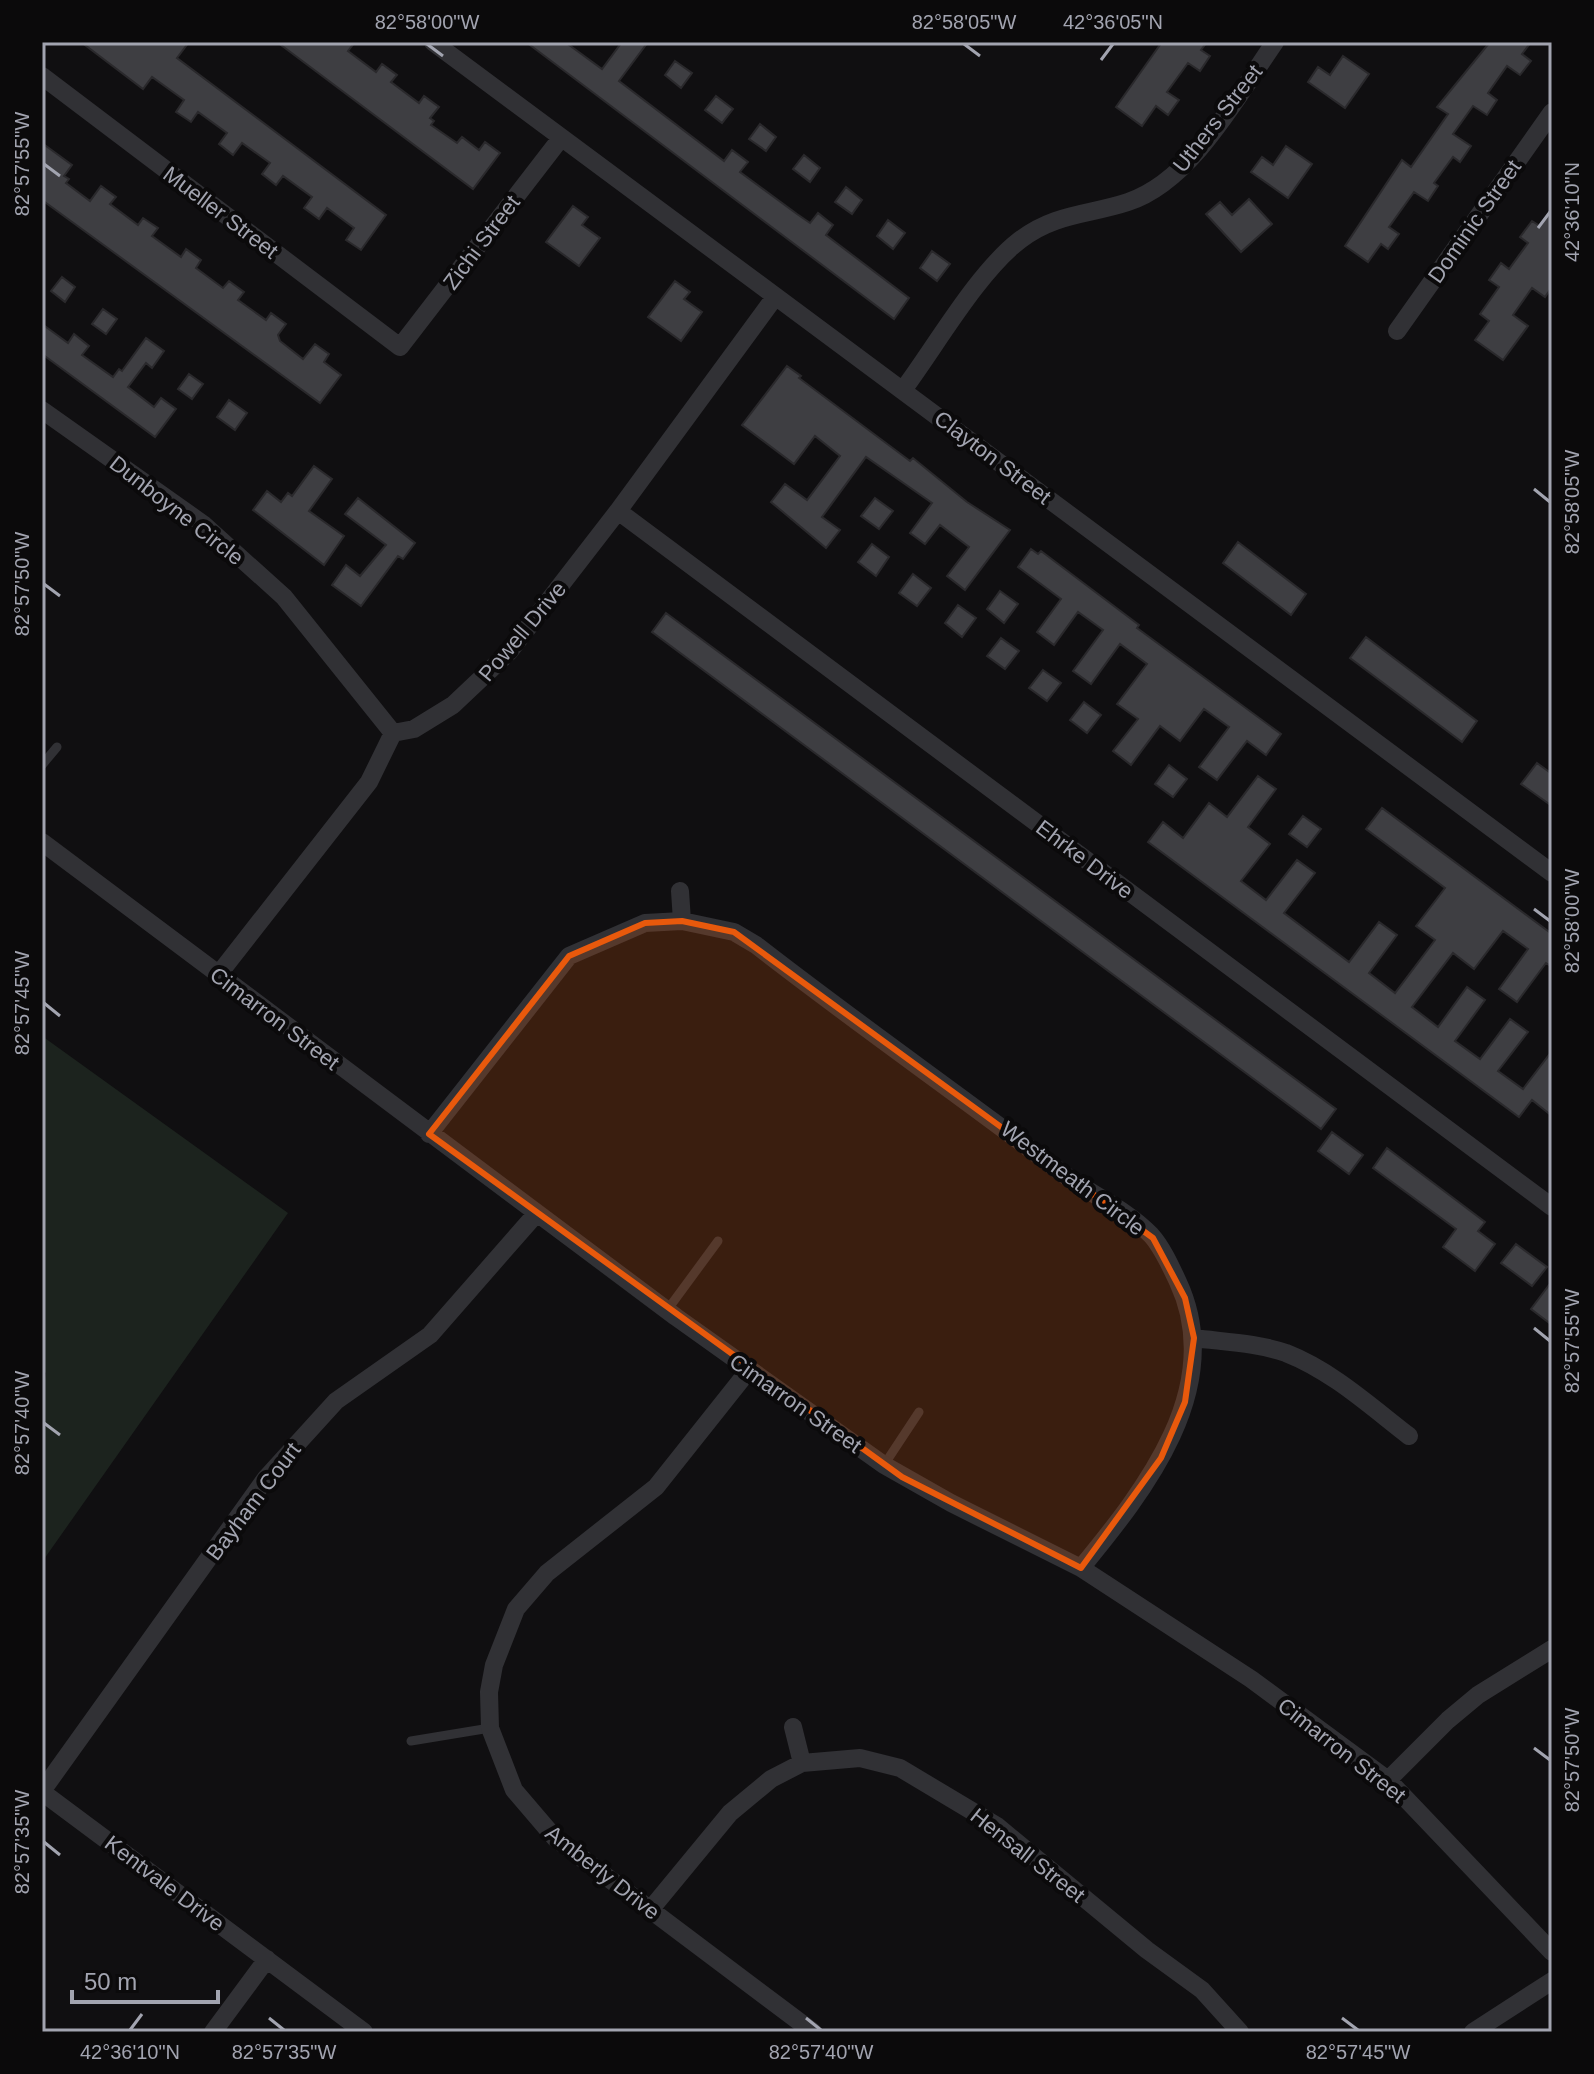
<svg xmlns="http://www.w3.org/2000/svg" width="1594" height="2074" font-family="Arial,sans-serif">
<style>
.green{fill:#1c231e}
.building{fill:#3e3e42;stroke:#2a292c;stroke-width:2}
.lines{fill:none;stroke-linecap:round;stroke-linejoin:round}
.service{stroke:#313135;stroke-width:9}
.minor{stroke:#313135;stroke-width:18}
.marked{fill:#e8590c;fill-opacity:0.2;stroke:#e8590c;stroke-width:6;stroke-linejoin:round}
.ticks{fill:none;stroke:#a2a4b0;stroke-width:3}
.labels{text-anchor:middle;stroke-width:8;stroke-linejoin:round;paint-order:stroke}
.street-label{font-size:22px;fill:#a2a4b0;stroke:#0b0a0b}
.neatline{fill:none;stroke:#a2a4b0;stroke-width:3}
.ticks-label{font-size:20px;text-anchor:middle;fill:#a2a4b0}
</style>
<rect width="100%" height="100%" fill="#100f11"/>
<path class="green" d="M42,1036L288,1213L42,1562V1399L46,1373L42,1370Z"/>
<path class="building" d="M81,42H189L177,58L386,215L361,250L346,240L354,228L327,208L319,219L304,208L312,197L283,176L276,185L262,174L270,163L242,143L233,155L219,144L227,133L198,112L191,122L176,112L184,100L152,77L143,89Z
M277,42H355L348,51L376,72L382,64L397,75L391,82L419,103L424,96L439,107L430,118L434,121L431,125L457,143L462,137L479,150L485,142L500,153L473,189Z
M526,42H565L602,69L622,42H648L619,81L724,161L732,150L748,162L740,172L797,214L810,223L818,213L833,225L826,235L909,298L894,319Z
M1162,42H1207L1201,50L1210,56L1200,71L1188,63L1167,92L1179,100L1168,115L1156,106L1142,126L1116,107Z
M1490,42H1531L1522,54L1531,61L1520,75L1507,66L1488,93L1497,100L1487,115L1473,106L1453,134L1471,146L1460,162L1453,157L1434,183L1438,186L1428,201L1414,192L1389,227L1399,234L1388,249L1381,244L1368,262L1345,246L1402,160L1411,167L1448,114L1437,107Z
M1343,56L1369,74L1345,108L1308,82L1318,67L1330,75Z
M675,61L692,73L681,88L665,75Z
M716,96L733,109L722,123L705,110Z
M760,124L776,137L766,151L749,139Z
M42,143L72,165L64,176L69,179L66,183L90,201L101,186L116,197L110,204L138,225L143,218L158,228L152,236L181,257L186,249L201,260L196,268L223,288L229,281L244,292L238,300L266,320L271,313L286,324L278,335L280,341L303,359L315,344L329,354L324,362L341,375L320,403L42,200Z
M1286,146L1312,164L1288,198L1251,172L1262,157L1273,165Z
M804,155L820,168L810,182L793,169Z
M846,187L862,200L852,214L835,202Z
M1249,199L1272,224L1241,252L1206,214L1220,202L1232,215Z
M573,206L588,217L582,225L600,238L579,266L546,242Z
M1552,210V287L1545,297L1532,288L1513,315L1528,326L1503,360L1475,340L1489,321L1480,314L1499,287L1489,280L1501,263L1509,269L1528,243L1520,237L1532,221L1540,226Z
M888,220L905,233L893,249L877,236Z
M932,251L950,264L937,281L920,268Z
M62,277L75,287L65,302L51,291Z
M675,281L690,292L684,299L702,312L681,341L648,317Z
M103,309L117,319L106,334L92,324Z
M42,324L68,343L74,334L89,346L82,355L113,377L119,369L122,371L146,338L164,351L152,368L146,363L128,387L154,407L161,398L176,409L155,437L42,354Z
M787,366L801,376L799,378L910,461L913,458L967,502L1010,530L965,590L947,576L969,547L940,525L925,544L910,533L932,503L866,457L822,517L840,530L826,548L771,502L785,484L807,500L840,456L815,436L794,464L742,425Z
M189,374L203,384L192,399L178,389Z
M229,400L247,413L235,430L217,417Z
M314,466L332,479L309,511L344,536L324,565L253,510L267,491L281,502L288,493L292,496Z
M358,498L415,543L403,559L398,556L361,606L332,585L346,565L360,576L386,545L345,514Z
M875,498L893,511L879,529L861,516Z
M1238,542L1306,594L1291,615L1223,563Z
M872,544L889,557L876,576L858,562Z
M1031,549L1038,554L1041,551L1139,625L1137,628L1281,734L1266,755L1247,741L1217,780L1199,767L1229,727L1204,709L1180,741L1160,726L1131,765L1113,751L1138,719L1117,704L1147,664L1120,644L1091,684L1073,671L1103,630L1078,612L1054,645L1037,632L1061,599L1018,567Z
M913,574L931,588L917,606L899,593Z
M1000,591L1018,604L1004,623L987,609Z
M958,605L976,618L962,637L945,623Z
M666,613L1336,1109L1321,1129L652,632Z
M1366,637L1477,721L1462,742L1350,658Z
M1001,638L1019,651L1005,669L987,656Z
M1043,670L1061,683L1047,701L1029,688Z
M1084,702L1101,715L1087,733L1070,720Z
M1537,763L1552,774V806L1521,784Z
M1169,765L1187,779L1173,797L1155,784Z
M1258,776L1276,789L1248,827L1270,844L1241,881L1266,900L1297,860L1315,873L1284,913L1349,962L1379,922L1397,935L1369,973L1395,993L1435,940L1416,926L1445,888L1366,829L1382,808L1552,934V967L1546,963L1517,1002L1499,989L1528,949L1503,931L1474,969L1453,953L1412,1007L1438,1027L1467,987L1485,1000L1455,1041L1480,1059L1510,1019L1528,1032L1498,1071L1523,1089L1552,1051V1116L1532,1100L1519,1117L1148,842L1163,822L1183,838L1209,803L1227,817Z
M1303,816L1321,829L1307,847L1289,834Z
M1332,1132L1363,1155L1349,1174L1318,1151Z
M1387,1148L1485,1222L1478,1231L1495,1244L1475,1271L1443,1247L1456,1229L1373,1168Z
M1516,1244L1547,1267L1532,1286L1501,1263Z
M1552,1281V1325L1531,1309Z"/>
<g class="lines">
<path class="service" d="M42,765L57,747
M668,1309L718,1241
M884,1465L919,1412
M411,1741L490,1728"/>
<path class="minor" d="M433,42L1552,873
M42,76L400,347L561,138
M1397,331L1552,112
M903,390C936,346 977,273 1020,240C1055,213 1089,215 1128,202C1192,181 1238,95 1275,42
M42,410L203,524L284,597L393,733
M618,511L1552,1207
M42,842L676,1317L884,1465L951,1503L1081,1568L1251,1679L1388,1780L1552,1952
M682,921L734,932L756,945C856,1023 961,1096 1062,1173C1091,1195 1125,1208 1151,1235C1162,1247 1171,1267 1178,1282C1227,1387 1145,1490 1081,1568
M218,975L369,782L393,733L414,729L453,705L509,652L618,511L775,297
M429,1134L569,956L645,923L682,921L680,891
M1194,1338C1225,1342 1257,1343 1286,1353C1332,1371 1370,1406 1409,1436
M749,1370L656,1487L547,1573L516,1609L494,1665L489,1692L490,1728L514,1790L555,1838L813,2032
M793,1727L802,1763
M1388,1780L1448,1720L1478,1695L1552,1649
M42,1791L266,1478L336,1401L430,1335L536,1214
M42,1792L364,2032
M650,1910L730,1813L771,1779L802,1763L860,1758L900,1768L997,1826L1147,1950L1202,1990L1240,2032
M213,2032L267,1959
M1473,2032L1552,1981"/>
</g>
<path class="marked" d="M682,921L734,932L1153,1238L1185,1298L1194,1338L1185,1402L1161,1458L1081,1568L902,1477L429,1134L569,956L645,923Z"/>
<path class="ticks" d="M427,44L443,56M964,44L980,56M1101,60L1113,44M44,164L60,176M1538,228L1550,212M1534,489L1550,502M44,584L60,596M1534,909L1550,921M44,1003L60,1016M1534,1328L1550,1341M44,1423L60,1435M1534,1748L1550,1760M44,1842L60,1855M269,2018L284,2030M806,2018L821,2030M1342,2018L1358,2030M130,2030L142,2014"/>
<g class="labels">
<g class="street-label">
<text transform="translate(1217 118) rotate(-52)" y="8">Uthers Street</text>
<text transform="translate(221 212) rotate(37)" y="8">Mueller Street</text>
<text transform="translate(1474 221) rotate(-55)" y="8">Dominic Street</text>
<text transform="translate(481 242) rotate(-53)" y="8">Zichi Street</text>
<text transform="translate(993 457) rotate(37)" y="8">Clayton Street</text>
<text transform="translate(177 510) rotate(38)" y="8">Dunboyne Circle</text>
<text transform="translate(522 631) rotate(-50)" y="8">Powell Drive</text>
<text transform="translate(1085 859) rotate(37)" y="8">Ehrke Drive</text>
<text transform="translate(275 1018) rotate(37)" y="8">Cimarron Street</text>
<text transform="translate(1073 1178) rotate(37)" y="8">Westmeath Circle</text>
<text transform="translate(796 1403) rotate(35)" y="8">Cimarron Street</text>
<text transform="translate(253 1501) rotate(-53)" y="8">Bayham Court</text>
<text transform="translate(1342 1750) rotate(38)" y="8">Cimarron Street</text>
<text transform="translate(1028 1855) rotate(38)" y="8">Hensall Street</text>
<text transform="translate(603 1872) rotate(38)" y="8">Amberly Drive</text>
<text transform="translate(165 1883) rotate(37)" y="8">Kentvale Drive</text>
</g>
</g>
<rect width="1594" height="2074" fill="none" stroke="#0b0a0b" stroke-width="88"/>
<path d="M72 1990v12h146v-12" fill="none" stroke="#a2a4b0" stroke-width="4"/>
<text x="84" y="1990" font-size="24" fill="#a2a4b0" stroke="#0b0a0b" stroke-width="6" paint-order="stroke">50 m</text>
<rect x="44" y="44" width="1506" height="1986" class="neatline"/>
<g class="ticks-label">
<text x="427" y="29">82°58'00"W</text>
<text x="964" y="29">82°58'05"W</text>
<text x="1113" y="29">42°36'05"N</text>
<text transform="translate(22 164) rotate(-90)" y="7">82°57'55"W</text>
<text transform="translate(1572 212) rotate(-90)" y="7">42°36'10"N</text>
<text transform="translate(1572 502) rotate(-90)" y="7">82°58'05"W</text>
<text transform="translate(22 584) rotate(-90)" y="7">82°57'50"W</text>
<text transform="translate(1572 921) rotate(-90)" y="7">82°58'00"W</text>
<text transform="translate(22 1003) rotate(-90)" y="7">82°57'45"W</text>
<text transform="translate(1572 1341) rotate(-90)" y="7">82°57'55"W</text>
<text transform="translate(22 1423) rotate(-90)" y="7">82°57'40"W</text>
<text transform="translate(1572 1760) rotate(-90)" y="7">82°57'50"W</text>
<text transform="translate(22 1842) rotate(-90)" y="7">82°57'35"W</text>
<text x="130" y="2059">42°36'10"N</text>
<text x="284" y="2059">82°57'35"W</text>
<text x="821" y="2059">82°57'40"W</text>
<text x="1358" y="2059">82°57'45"W</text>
</g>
</svg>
